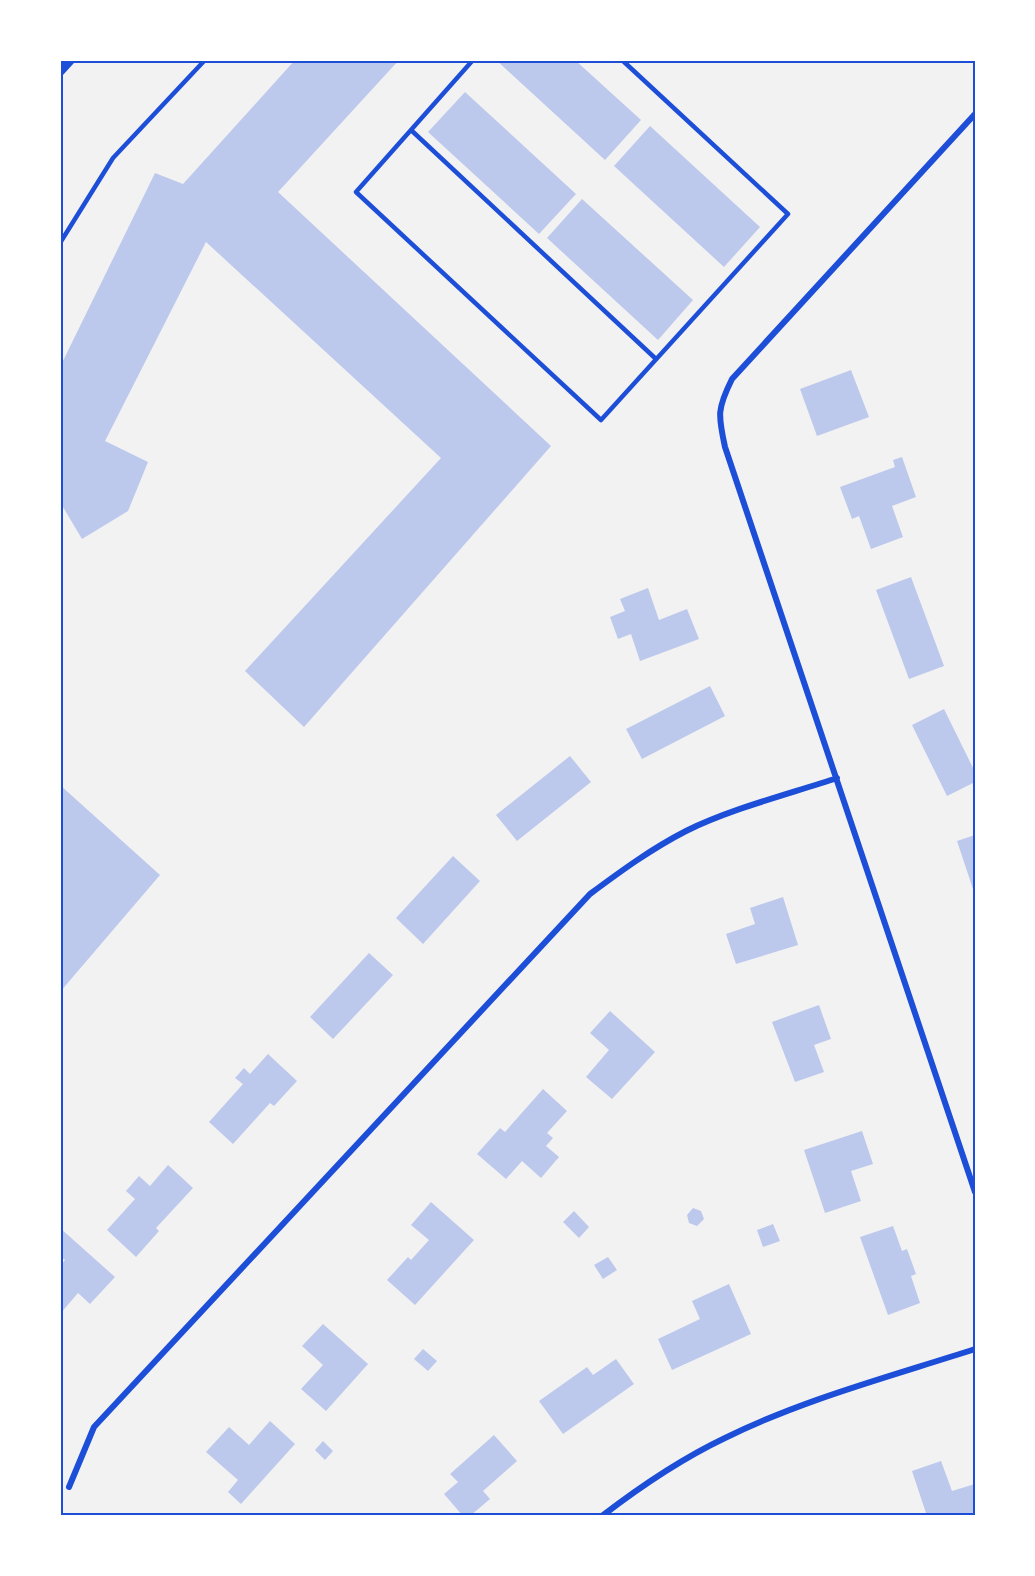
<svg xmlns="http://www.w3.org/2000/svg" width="1035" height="1576" font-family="'Work Sans',sans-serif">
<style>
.building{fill:#bdc9ec}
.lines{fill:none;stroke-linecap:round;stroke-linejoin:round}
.service{stroke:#1d4ed8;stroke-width:4.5}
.minor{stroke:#1d4ed8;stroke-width:6}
.tertiary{stroke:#1d4ed8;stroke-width:10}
.neatline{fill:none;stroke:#1d4ed8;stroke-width:2}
</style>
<rect width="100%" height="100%" fill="#f2f2f2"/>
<path class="building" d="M295,60H399L278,192L551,446L304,727L245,671L441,458L206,242L105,441L148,462L128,511L82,539L60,502V367L155,173L183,184Z
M496,60H575L641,120L605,160Z
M465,92L576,194L539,234L428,132Z
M650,126L760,227L724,267L614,166Z
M582,199L693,300L658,340L547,238Z
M851,370L869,417L817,436L800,389Z
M902,457L916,497L892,506L903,537L871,549L859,516L852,519L840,487L895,467L893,460Z
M911,577L944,666L909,679L876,590Z
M648,588L659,620L687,609L699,639L640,661L631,634L618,639L610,617L625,611L620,599Z
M710,686L725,716L642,759L626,729Z
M944,709L975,772V782L947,796L912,725Z
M570,756L591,782L517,841L496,815Z
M60,785L160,875L60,992Z
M975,835V895L957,841Z
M453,856L480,881L423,944L396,918Z
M783,897L798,945L736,964L726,934L755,924L750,908Z
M369,953L393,975L333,1039L310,1017Z
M819,1005L831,1039L814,1045L824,1072L795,1082L772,1022Z
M610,1011L655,1052L612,1099L586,1077L609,1050L590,1033Z
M268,1054L297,1081L274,1106L270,1103L233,1144L209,1122L243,1084L235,1078L244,1068L250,1074Z
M543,1089L567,1111L547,1133L553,1138L546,1146L559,1157L541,1178L522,1161L506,1179L477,1154L500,1128L505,1132Z
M862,1131L873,1164L851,1171L861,1201L825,1213L804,1150Z
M168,1165L193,1188L156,1228L159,1231L136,1257L107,1230L135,1199L126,1191L139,1176L150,1186Z
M431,1202L474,1240L415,1305L387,1280L408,1257L411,1260L429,1240L411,1225Z
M693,1208L701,1211L704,1219L697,1226L689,1223L687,1215Z
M574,1211L589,1227L579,1238L563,1222Z
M773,1224L780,1241L763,1247L757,1230Z
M893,1226L902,1251L907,1249L916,1274L911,1276L920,1303L888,1315L860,1237Z
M60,1228L115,1277L90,1304L78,1293L60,1314V1266L65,1260L60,1256Z
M608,1257L617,1270L603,1279L594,1265Z
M729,1284L751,1334L672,1370L658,1339L700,1319L692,1301Z
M323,1324L368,1364L326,1411L301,1389L323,1365L302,1346Z
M423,1349L437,1361L428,1371L414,1359Z
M616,1359L634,1384L563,1434L539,1401L587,1367L593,1375Z
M270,1421L295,1444L241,1504L228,1492L238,1480L206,1452L229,1427L249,1445Z
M494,1435L517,1461L483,1491L490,1499L470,1516H463L444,1494L458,1482L450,1474Z
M323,1441L333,1451L325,1460L315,1450Z
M941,1461L952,1491L975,1484V1516H927L912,1471Z"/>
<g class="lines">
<path class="service" d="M473,60L356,192L601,420L788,214L622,60
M411,130L656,359
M60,243L113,158L205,60"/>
<path class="minor" d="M975,114L732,379C717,409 718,415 725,447L975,1192
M69,1487L94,1427L590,894C621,871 651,849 686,831C730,809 789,794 837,778
M602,1516C641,1486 681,1459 725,1438C804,1399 892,1376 975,1349"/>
<path class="tertiary" d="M60,71L70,60"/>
</g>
<rect width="1035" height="1576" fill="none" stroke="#ffffff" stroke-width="123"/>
<rect x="62" y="62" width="912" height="1452" class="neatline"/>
</svg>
